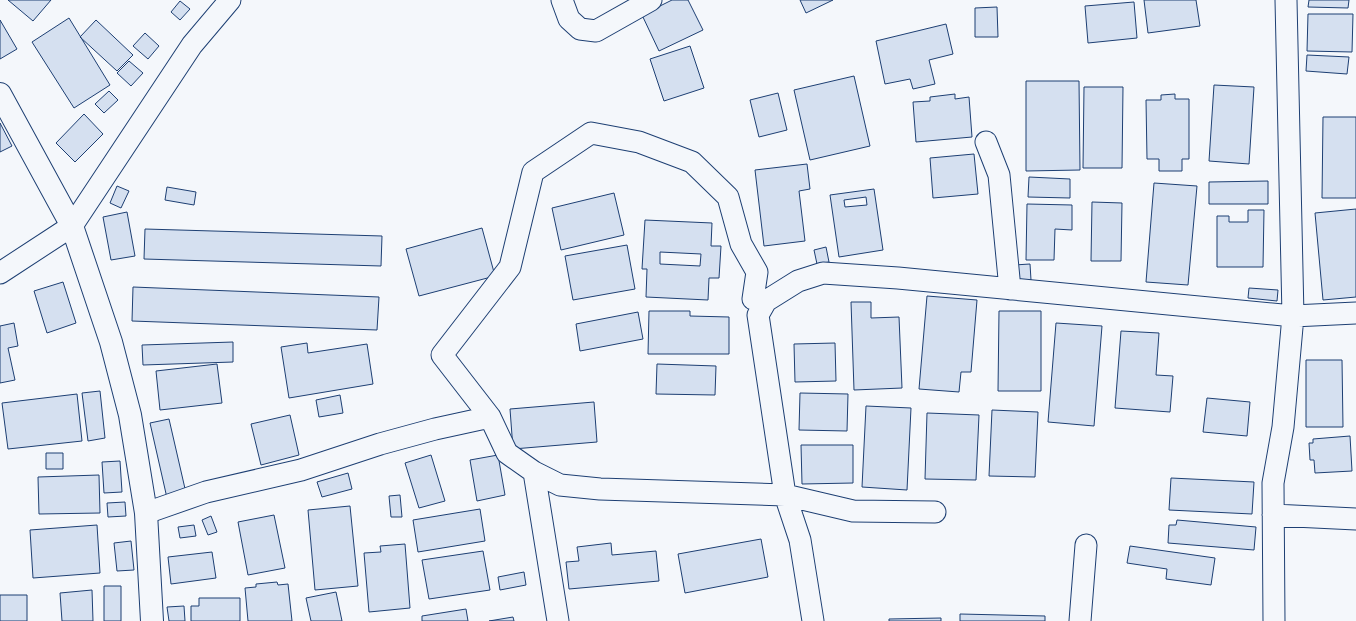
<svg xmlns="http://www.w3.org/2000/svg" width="1356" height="621" font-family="Poppins,sans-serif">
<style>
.building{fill:#d5e0f0;stroke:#1d3f73;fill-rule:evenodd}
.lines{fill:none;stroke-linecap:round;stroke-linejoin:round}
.street-casing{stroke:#1d3f73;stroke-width:23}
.secondary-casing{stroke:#1d3f73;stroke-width:24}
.street{stroke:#f4f7fb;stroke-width:21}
.secondary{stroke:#f4f7fb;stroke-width:22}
</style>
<rect width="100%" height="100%" fill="#f4f7fb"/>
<path class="building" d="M8,0H51L33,21Z
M672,0H688L703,30L659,51L642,15Z
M800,0H833L806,13Z
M1144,0H1196L1200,26L1148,33Z
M1309,0H1349L1348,8L1308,7Z
M180,1L190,9L180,20L171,12Z
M1134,2L1137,38L1088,43L1085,6Z
M997,7L998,37H975V8Z
M1308,14H1353L1352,52L1307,51Z
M69,18L110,85L74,108L32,42Z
M0,20L17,49L0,59Z
M96,20L133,55L117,71L80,37Z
M946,24L953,54L929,60L935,84L913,89L910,79L885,84L876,41Z
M145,33L159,46L148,59L133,46Z
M690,46L704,88L664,101L650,59Z
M1307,55L1349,57L1347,74L1306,71Z
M129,61L143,73L131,86L117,73Z
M854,76L870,146L810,160L794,90Z
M1026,81H1079L1080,170L1026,171Z
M1214,85L1254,87L1249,164L1209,161Z
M1084,87H1123L1122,168H1083Z
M109,91L118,100L104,113L95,104Z
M778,93L787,130L759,137L750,100Z
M955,94V99L969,97L972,137L916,142L913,102L930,101V97Z
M1175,94V99H1189V159H1182V171H1159V159H1147L1146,100H1161V95Z
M84,114L103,134L75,162L56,143Z
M1323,117H1356V198H1322Z
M0,123L12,146L0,152Z
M974,154L978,194L933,198L930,158Z
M807,164L810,189L799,191L805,241L764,246L755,170Z
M1029,177L1070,179V198L1028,197Z
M1268,181V204H1209V182Z
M1154,183L1197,186L1188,285L1146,282Z
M117,186L129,191L121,208L110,203Z
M167,187L196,192L194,205L165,200Z
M874,189L883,250L839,257L830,195ZM866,197L867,205L845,207L844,200Z
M614,193L624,235L561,250L552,208Z
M1092,202L1122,203L1121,261H1091Z
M1027,204L1072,205V230L1055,229L1054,260H1026Z
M1356,209V297L1323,300L1315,213Z
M1248,210H1264L1263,267H1217V216H1229V222H1248Z
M127,212L135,256L111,260L103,217Z
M645,220L712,223L711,246H721L719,278H709L708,300L646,297L647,269H642ZM660,252L701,254L700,266L660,264Z
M482,228L495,276L419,296L406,249Z
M145,229L382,236L381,266L144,259Z
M627,245L635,289L573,300L565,256Z
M826,247L829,262L817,264L814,250Z
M1030,264L1031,280L1015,281L1014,265Z
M63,282L76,323L47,333L34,291Z
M133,287L379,297L377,330L132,321Z
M1249,288L1278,290L1277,301L1248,298Z
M927,296L977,300L971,372H961L959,392L919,389Z
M851,302H871V318L899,317L902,388L854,390Z
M649,311H690V316L729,317V354H648Z
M999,311H1041V391H998Z
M638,312L643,339L580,351L576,324Z
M14,323L18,346L8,348L15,380L0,383V326Z
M1056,323L1102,326L1094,426L1048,422Z
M1121,331L1159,333L1156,375L1173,376L1170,412L1115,408Z
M233,342V362L143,365L142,345Z
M307,343L308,353L367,344L373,384L289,398L281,347Z
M835,343L836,381L795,382L794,344Z
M1306,360H1342L1343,427H1306Z
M217,364L222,403L160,410L156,371Z
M657,364L716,366L715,395L656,394Z
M100,391L105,438L88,441L82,393Z
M800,393L848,394L847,431L799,430Z
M77,394L82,441L8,449L2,403Z
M340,395L343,413L319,417L316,400Z
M1207,398L1250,402L1247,436L1203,432Z
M594,402L597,442L513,449L510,409Z
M866,406L911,408L907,490L862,487Z
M992,410L1038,412L1035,477L989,476Z
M927,413L979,415L976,480L925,479Z
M290,415L299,455L261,465L251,424Z
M169,419L186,493L167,498L150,423Z
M1350,436L1352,471L1315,473L1314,460H1310L1309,443H1313V439Z
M801,445H853V483L802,484Z
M46,453H63V469H46Z
M431,455L445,501L419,508L405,463Z
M498,455L505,495L477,501L470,460Z
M120,461L122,492L104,493L102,462Z
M348,473L352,489L322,497L317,482Z
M99,475L100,513L39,514L38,477Z
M1171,478L1254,482L1252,514L1169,510Z
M400,495L402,517H391L389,496Z
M125,502L126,516L108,517L107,503Z
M350,506L358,586L315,590L308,510Z
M480,509L485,541L418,552L413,520Z
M274,515L285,568L248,575L238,522Z
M211,516L217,532L208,535L202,520Z
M1177,520L1256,527L1254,550L1168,543L1169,525H1176Z
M97,525L100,573L33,578L30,530Z
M194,525L196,536L180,538L178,527Z
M761,539L768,577L685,593L678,554Z
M131,541L134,570L117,571L114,543Z
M611,543L612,555L656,551L659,581L569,589L566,562L579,561L577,547Z
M405,544L410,608L369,612L364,553L381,552L380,546Z
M1130,546L1215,558L1211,585L1166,579L1167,569L1127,563Z
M483,551L490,590L429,599L422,560Z
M212,552L216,578L171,584L168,557Z
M524,572L526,585L500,590L498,577Z
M277,582L278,585L288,584L292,621H248L245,588L256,587V584Z
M104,586H121V621H104Z
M92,590L93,621H62L60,593Z
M336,592L342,621H311L306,598Z
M0,595H27V621H0Z
M199,598H240V621H191V606H199Z
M184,606L185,621H169L167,607Z
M466,609L468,621H422V616Z
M960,614L1045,616V621H960Z
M513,617L514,621H489Z
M941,618V621H889V619Z"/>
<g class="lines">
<g class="street-casing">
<path id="street" d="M562,0L569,19L580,29L596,31L651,0
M986,142L999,175L1010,289
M0,273L72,226L192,45L230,0
M766,301L753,299L757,272L741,244L728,197L692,162L639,142L591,133L533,172L510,267L442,355L490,417L507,453L534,472L560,485L600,489L785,495L853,511L935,512
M534,472L558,621
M146,513L206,492L301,470L380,444L435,429L490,417
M1273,515L1356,519
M813,621L800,540L785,495L758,315L766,301L798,281L823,273L898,278L1293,316L1356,313
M1080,621L1086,545
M1274,621L1273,483L1283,427L1293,316L1286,0"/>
</g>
<g class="secondary-casing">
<path id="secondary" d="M0,94L72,226L111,342L130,415L146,513L152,621"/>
</g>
<use href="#street" class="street"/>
<use href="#secondary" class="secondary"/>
</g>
</svg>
